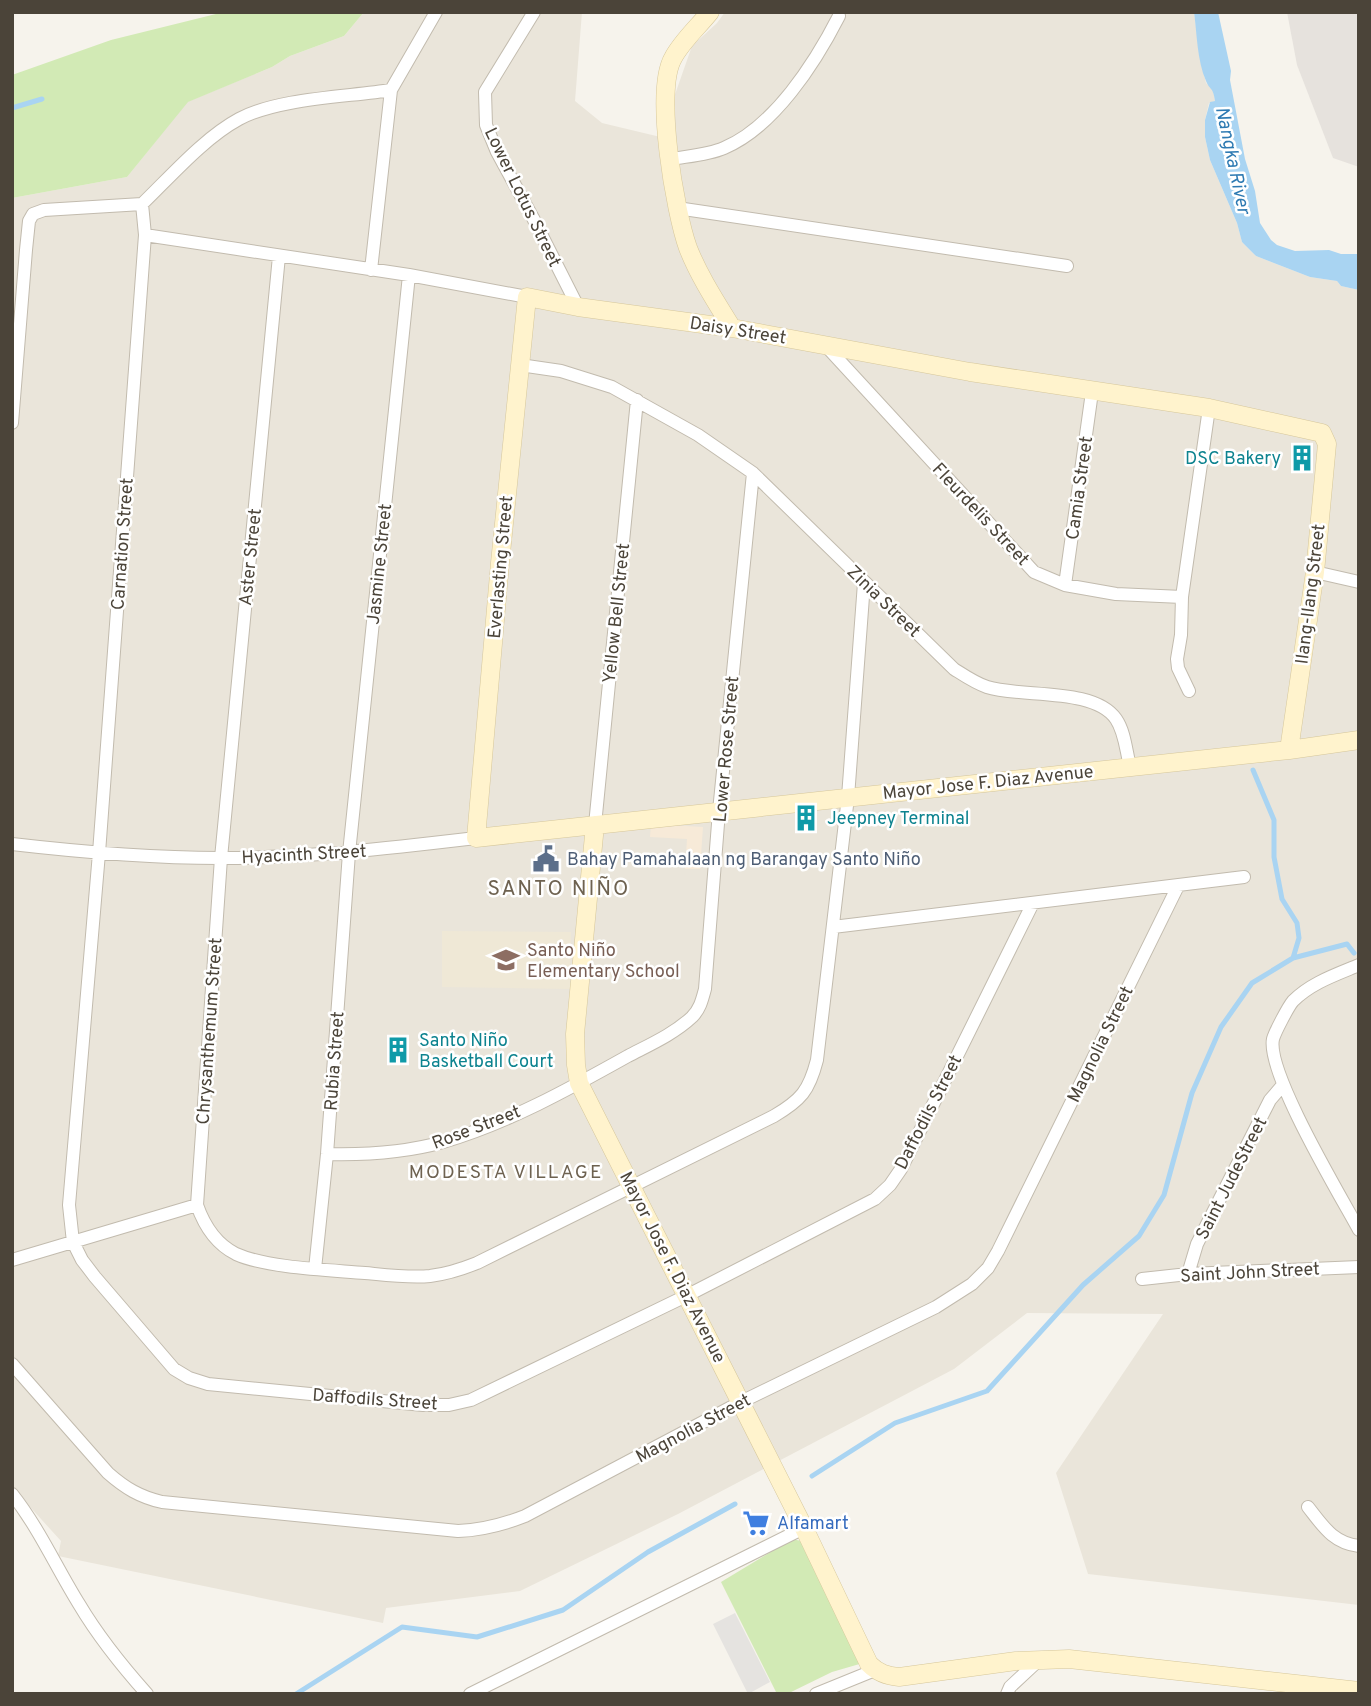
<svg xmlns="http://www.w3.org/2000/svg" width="1371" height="1706" font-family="Overpass,sans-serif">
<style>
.residential{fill:#eae5da}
.commercial{fill:#f7ead8}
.industrial{fill:#e6e2dd}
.education{fill:#efe8d6}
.green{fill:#d2eab5}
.parking{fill:#e5e3e0}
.water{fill:#a9d4f2}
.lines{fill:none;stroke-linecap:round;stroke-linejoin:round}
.stream{stroke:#a9d4f2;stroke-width:5}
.street-casing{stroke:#c2bbae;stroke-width:14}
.secondary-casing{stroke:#d6c79b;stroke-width:19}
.street{stroke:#fff;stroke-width:12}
.secondary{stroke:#fff3cd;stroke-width:18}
.labels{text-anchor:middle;stroke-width:5;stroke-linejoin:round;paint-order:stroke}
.street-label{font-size:18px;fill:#4b4439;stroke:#fff}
.culture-label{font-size:18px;fill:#0d838f;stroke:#fff;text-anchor:start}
.service-label{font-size:18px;fill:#4e5e75;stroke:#fff;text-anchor:start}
.education-label{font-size:18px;fill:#785e54;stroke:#fff;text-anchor:start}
.shop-label{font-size:18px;fill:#366cbe;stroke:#fff;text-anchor:start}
.water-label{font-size:19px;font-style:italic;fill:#2e7ab2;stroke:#fff}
.neighbourhood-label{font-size:19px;letter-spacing:2px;fill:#6e6250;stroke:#fff}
.quarter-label{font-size:21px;letter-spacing:2px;fill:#6e6250;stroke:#fff}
</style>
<rect width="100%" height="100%" fill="#f6f3ec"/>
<path class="residential" d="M364,12H582L575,101L602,123L673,140L672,103L692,46L717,23L725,12H1194L1200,57L1206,83L1213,89L1215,101L1209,103L1205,120V137L1210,160L1237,223L1242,242L1256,256L1310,277L1337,281L1341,286L1359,290V1605L1088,1574L1056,1473L1163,1314L1027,1313L954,1369L678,1514L520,1591L386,1608L383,1623L58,1556L61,1541L12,1487V198L127,177L187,102L272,67L290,56L344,36Z"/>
<path class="commercial" d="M651,824L703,827L700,869H685L687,839L650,837Z"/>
<path class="industrial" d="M1287,12H1359V167L1333,158L1297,65Z"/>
<path class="education" d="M442,931L571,932L570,989L442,987Z"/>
<path class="green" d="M224,12H364L344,36L290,56L272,67L188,102L127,177L12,198V75L111,40Z
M792,1539L806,1542L863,1663L832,1672L787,1694H777L721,1582Z"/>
<path class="parking" d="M735,1613L770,1682L748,1694L713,1624Z"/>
<path class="water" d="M1194,12H1218L1231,71L1230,80L1245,159L1255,191L1260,223L1271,240L1277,245L1295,251L1329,250L1341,254H1359V290L1341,286L1337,281L1310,277L1256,256L1242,242L1237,223L1210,160L1205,137V120L1210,102L1215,101C1213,86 1210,91 1206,81C1197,60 1197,34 1194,12Z"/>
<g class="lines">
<path class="stream" d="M12,108L42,99
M1253,770L1274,820V857L1282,899L1297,923L1299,938L1293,958L1347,944L1354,953
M812,1476L895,1423L987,1391L1083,1285L1139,1236L1164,1195L1192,1093L1221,1027L1252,983L1293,958
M296,1694L402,1627L477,1637L563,1610L648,1552L735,1504"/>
<g class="street-casing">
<path id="street" d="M534,12L485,92L486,125L497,152L533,218L578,307
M391,90C347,97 278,98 239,119C204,138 171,176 142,204L145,235L99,853L69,1205L73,1242L82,1260L95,1277L174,1369L189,1378L208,1384L423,1405H449L471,1400L688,1295L875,1199L890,1185L901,1169L1033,903
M671,159C688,156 708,155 724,148C774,127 815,63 839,16
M677,208L1067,266
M145,235L409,275L527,297
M279,256L221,858L197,1205C204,1225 216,1244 236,1254C267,1268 331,1270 365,1273C386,1275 409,1278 430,1276C447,1274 462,1269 477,1263L774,1116C801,1100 809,1091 817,1060L848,797L864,583
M371,270L391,90L436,12
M826,346L1034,572L1065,585L1116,594L1182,597
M520,365L561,371L612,387L698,435L753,473L954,669C965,676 975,683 987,687C1022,698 1094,687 1116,719C1125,732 1126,751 1130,766
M12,423L26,250L29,221L33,214L44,210L142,204
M1315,572L1359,582
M1065,585L1092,392
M1189,691L1178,668L1177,659L1181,635L1182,597L1209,408
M595,825L637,400
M12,844C81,852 150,858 220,858C306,858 391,848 476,838
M833,927L1244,877
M1359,965C1335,975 1311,983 1293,1001C1288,1007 1275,1032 1273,1039C1266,1072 1340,1195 1359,1230
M327,1154C367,1155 404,1153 443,1142C508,1123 569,1089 628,1056C649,1045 674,1034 692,1017C700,1009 702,1000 705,989L719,811L753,473
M12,1260L197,1205
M315,1269L327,1154L349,853L409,275
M1188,1274L1197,1244L1270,1100L1282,1086
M1142,1279L1188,1274L1359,1267
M12,1364L108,1473C125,1488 140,1497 162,1502L458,1531C483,1530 502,1525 525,1516L741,1402L936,1307L972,1284L988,1268L998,1251L1178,886
M12,1494C39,1528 56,1567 79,1604C98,1636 122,1666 147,1694
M1308,1507C1323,1526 1333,1543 1359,1546
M470,1694L804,1528
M816,1694L875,1670
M1007,1694L1010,1687L1040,1659"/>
</g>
<g class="secondary-casing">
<path id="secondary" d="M710,12C698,27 682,41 673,58C654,91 675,212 688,248C699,276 716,302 732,328
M1289,750L1315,572L1327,444L1322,433L1209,408L970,372L732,328L578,307L527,297L500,563L476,838L1289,750L1359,740
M595,825L575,1034L576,1065L579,1083L804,1528L869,1664C878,1673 887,1676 899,1677L1016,1661L1069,1659L1359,1691"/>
</g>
<use href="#street" class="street"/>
<use href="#secondary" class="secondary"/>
</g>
<defs>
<g id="building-bare" transform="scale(2.1)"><path d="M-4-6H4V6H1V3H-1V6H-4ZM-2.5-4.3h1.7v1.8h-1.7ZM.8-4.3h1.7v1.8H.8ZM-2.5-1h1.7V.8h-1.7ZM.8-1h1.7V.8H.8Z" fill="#0f9aa8" stroke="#fff" stroke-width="2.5" paint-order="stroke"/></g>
<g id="civic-bare" transform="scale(2.1)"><path d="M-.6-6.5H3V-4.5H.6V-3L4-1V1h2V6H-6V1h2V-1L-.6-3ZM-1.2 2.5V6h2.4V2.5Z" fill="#5c6f8a" stroke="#fff" stroke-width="2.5" paint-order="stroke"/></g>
<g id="school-bare" transform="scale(2.1)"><path d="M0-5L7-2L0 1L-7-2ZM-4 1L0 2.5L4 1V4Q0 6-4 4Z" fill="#8d6e63" stroke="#fff" stroke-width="2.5" paint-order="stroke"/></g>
<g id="supermarket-bare" transform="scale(2.1)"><path d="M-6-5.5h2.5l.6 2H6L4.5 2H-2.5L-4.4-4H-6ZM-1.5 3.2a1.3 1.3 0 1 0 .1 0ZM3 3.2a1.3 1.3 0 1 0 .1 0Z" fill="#3f7fe0" stroke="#fff" stroke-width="2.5" paint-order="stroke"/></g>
</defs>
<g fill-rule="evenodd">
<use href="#building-bare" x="1302" y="458"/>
<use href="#building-bare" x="806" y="818"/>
<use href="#civic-bare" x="546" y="859"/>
<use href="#school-bare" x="506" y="960"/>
<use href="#building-bare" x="398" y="1050"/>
<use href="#supermarket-bare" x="756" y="1523"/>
</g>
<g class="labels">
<g class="street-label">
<text transform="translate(523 197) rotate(64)" y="6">Lower Lotus Street</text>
<text transform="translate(738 330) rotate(9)" y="6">Daisy Street</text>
<text transform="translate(1079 488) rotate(-82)" y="6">Camia Street</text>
<text transform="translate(981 514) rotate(47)" y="6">Fleurdelis Street</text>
<text transform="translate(122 544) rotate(-86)" y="6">Carnation Street</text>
<text transform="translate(250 557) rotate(-84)" y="6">Aster Street</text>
<text transform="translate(379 564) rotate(-84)" y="6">Jasmine Street</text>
<text transform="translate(500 567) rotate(-85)" y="6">Everlasting Street</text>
<text transform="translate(1310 594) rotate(-83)" y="6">Ilang-Ilang Street</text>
<text transform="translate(884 601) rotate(44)" y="6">Zinia Street</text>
<text transform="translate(616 613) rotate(-84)" y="6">Yellow Bell Street</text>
<text transform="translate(726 749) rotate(-85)" y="6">Lower Rose Street</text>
<text transform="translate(988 782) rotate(-6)" y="6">Mayor Jose F. Diaz Avenue</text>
<text transform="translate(304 854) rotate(-3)" y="6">Hyacinth Street</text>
<text transform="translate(209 1031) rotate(-86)" y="6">Chrysanthemum Street</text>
<text transform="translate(1100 1044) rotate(-64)" y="6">Magnolia Street</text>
<text transform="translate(334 1061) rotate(-86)" y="6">Rubia Street</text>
<text transform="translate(928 1112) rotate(-63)" y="6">Daffodils Street</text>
<text transform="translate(476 1127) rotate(-21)" y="6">Rose Street</text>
<text transform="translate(1231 1178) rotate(-63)" y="6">Saint JudeStreet</text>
<text transform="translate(673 1267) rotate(63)" y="6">Mayor Jose F. Diaz Avenue</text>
<text transform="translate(1250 1272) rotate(-3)" y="6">Saint John Street</text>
<text transform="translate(375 1399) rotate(4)" y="6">Daffodils Street</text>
<text transform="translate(693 1428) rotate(-28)" y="6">Magnolia Street</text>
</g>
<g class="culture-label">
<text x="1281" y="464" text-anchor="end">DSC Bakery</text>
<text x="827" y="824">Jeepney Terminal</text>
<text x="419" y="1046">Santo Niño<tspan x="419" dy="21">Basketball Court</tspan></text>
</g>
<g class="service-label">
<text x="567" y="865">Bahay Pamahalaan ng Barangay Santo Niño</text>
</g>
<g class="education-label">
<text x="527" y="956">Santo Niño<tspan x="527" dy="21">Elementary School</tspan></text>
</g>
<g class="shop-label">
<text x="777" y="1529">Alfamart</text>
</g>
<g class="water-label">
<text transform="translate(1234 160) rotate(78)" y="7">Nangka River</text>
</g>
<g class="neighbourhood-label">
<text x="506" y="1178">MODESTA VILLAGE</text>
</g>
<g class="quarter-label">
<text x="559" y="895">SANTO NIÑO</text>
</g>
</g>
<rect width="1371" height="1706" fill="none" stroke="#4b4439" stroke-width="28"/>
</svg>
